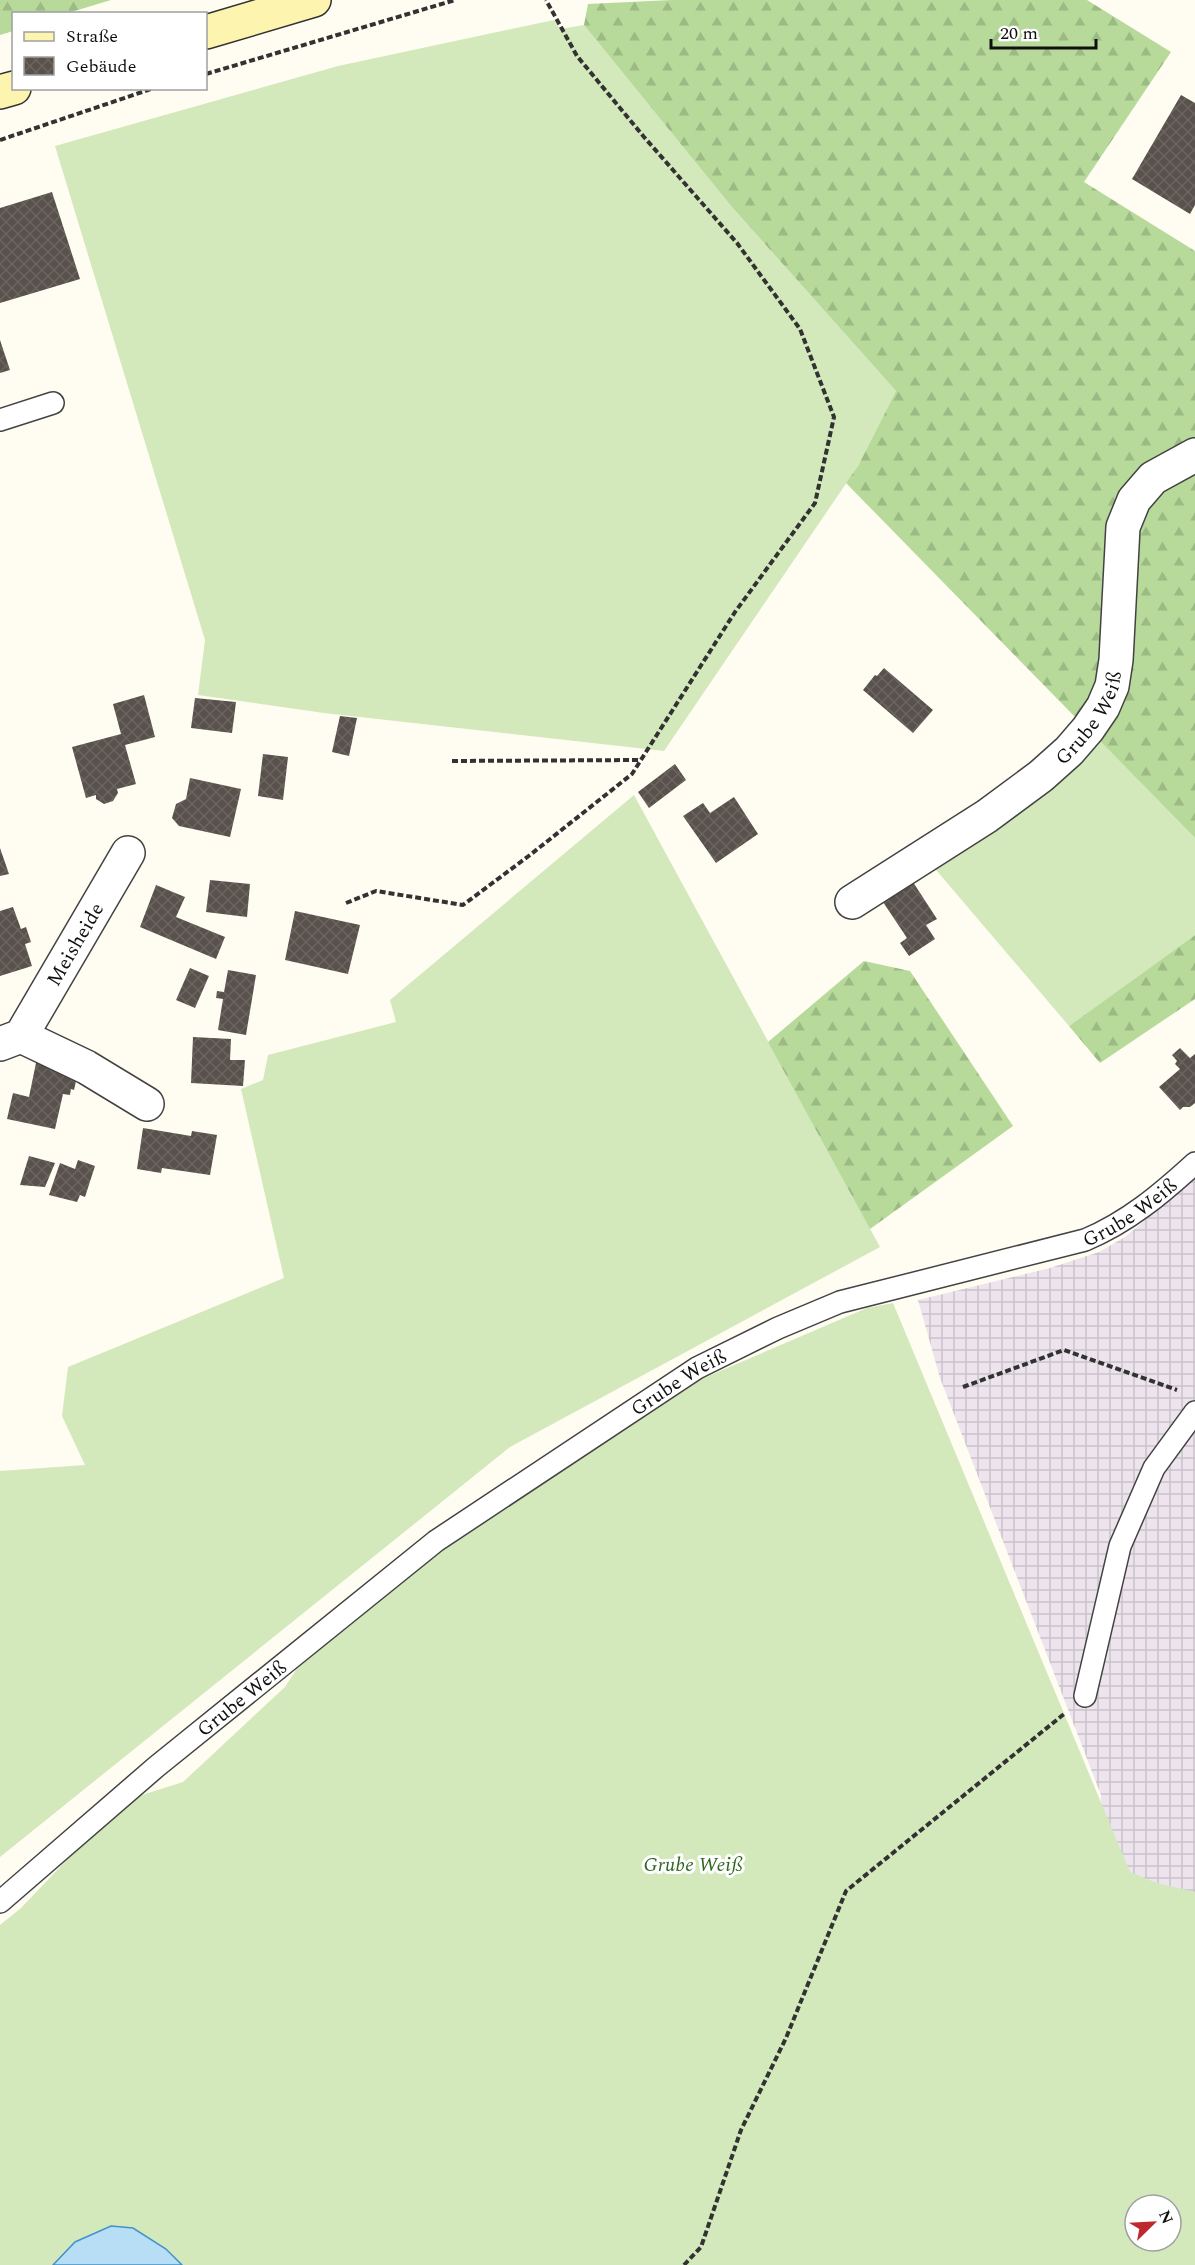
<svg xmlns="http://www.w3.org/2000/svg" width="1195" height="2265" font-family="Spectral,serif">
<style>
.industrial{fill:url(#industrial-grid)}
.grass{fill:#d3e9bc;fill-rule:evenodd}
.forest{fill:url(#forest-firs)}
.water{fill:#b8def5;stroke:#4093cb;stroke-width:1.5}
.building{fill:url(#building-cross-hatch)}
.lines{fill:none;stroke-linecap:round;stroke-linejoin:round}
.service-casing{stroke:#434343;stroke-width:24}
.minor-casing{stroke:#434343;stroke-width:36}
.secondary-casing{stroke:#323232;stroke-width:36}
.path{stroke:#323232;stroke-width:4;stroke-dasharray:6 3;stroke-linecap:butt}
.service{stroke:#fff;stroke-width:21}
.minor{stroke:#fff;stroke-width:33}
.secondary{stroke:#fdf5af;stroke-width:33}
.labels{text-anchor:middle;stroke-width:6;stroke-linejoin:round;paint-order:stroke}
.street-label{font-size:20px;fill:#101010;stroke:#fff}
.park-label{font-size:20px;font-style:italic;fill:#2e6720;stroke:#fff}
</style>
<defs>
<pattern id="industrial-grid" width="8" height="8" patternUnits="userSpaceOnUse" patternTransform="scale(1.5)"><rect width="8" height="8" fill="#ede4ee"/><path d="M0 4h8M4 0v8" fill="none" stroke="#cac3cb"/></pattern>
<pattern id="forest-firs" width="22" height="20" patternUnits="userSpaceOnUse" patternTransform="scale(1.5)"><rect width="22" height="20" fill="#b7da9b"/><path d="M5 1l3.5 6h-7zM16 11l3.5 6h-7z" fill="#9cba84"/></pattern>
<pattern id="building-cross-hatch" width="8" height="8" patternUnits="userSpaceOnUse" patternTransform="scale(1.5)"><rect width="8" height="8" fill="#58514c"/><path d="M0 0l8 8M0 8l8-8" fill="none" stroke="#6b6561"/></pattern>
</defs>
<rect width="100%" height="100%" fill="#fffcf2"/>
<path class="industrial" d="M1195,1177V1899L1098,1864L1101,1795L940,1378L918,1300L1050,1268L1099,1252L1125,1237Z"/>
<path class="grass" d="M554,20L560,29L584,25L731,206L896,391L858,466L664,751L324,713L198,695L205,640L55,146L338,66Z
M1095,736L1195,838V935L1069,1026L931,864Z
M634,795L880,1247L510,1447L0,1857V1471L85,1465L62,1416L68,1367L284,1278L241,1089L263,1080L268,1055L396,1022L390,1000Z
M893,1303L1130,1872L1157,1883L1195,1892V2265H0V1925L21,1908L123,1801L183,1782L285,1687L305,1656L433,1556L604,1437L699,1380L867,1308ZM1135,2205H1171V2241H1135Z"/>
<path class="forest" d="M0,0H111L68,13L14,14L13,31L0,35Z
M671,0H1087L1171,52L1084,182L1195,251V440L1144,472L1102,679L1080,722L846,483L858,466L896,391L731,206L584,25L588,4Z
M1195,467V838L1095,736L1133,534L1142,507Z
M1195,935V999L1100,1063L1069,1026Z
M864,961L910,971L1013,1126L870,1229L768,1042Z"/>
<path class="water" d="M111,2226L133,2228L166,2249L182,2265H53L75,2242Z"/>
<path class="building" d="M1181,95L1195,103V205L1190,214L1132,179Z
M52,192L80,279L0,303V208Z
M0,340L10,370L0,373Z
M884,668L933,710L913,733L863,690L875,675L877,676Z
M144,695L155,737L125,745L136,784L117,789L118,793L113,801L104,804L96,799V795L86,798L72,747L121,734L113,704Z
M195,698L236,702L232,733L191,728Z
M340,716L357,718L349,756L332,752Z
M263,754L288,757L283,800L258,796Z
M675,764L686,780L649,808L638,792Z
M190,778L241,789L230,837L179,826L172,818L176,804L186,799Z
M734,797L758,834L716,863L683,816L703,803L710,813Z
M0,848L9,874L0,876Z
M911,879L937,919L926,925L935,939L909,956L900,943L907,938L881,899Z
M210,880L250,884L247,917L206,912Z
M156,885L185,897L176,917L225,937L216,959L140,927Z
M13,907L21,929L26,927L31,942L25,944L32,966L0,976V911Z
M295,911L360,925L348,974L285,960Z
M190,968L209,976L195,1008L176,1000Z
M228,970L256,975L246,1035L218,1030L223,999L216,998L217,991L224,992Z
M193,1037L231,1039L230,1060H245L243,1086L191,1083Z
M1180,1048L1190,1058L1195,1054V1103L1190,1107H1183L1180,1110L1159,1087L1180,1069L1175,1064L1177,1061L1172,1055Z
M37,1058L77,1077L74,1090L71,1089L70,1095L63,1094L55,1129L7,1119L13,1093L29,1097Z
M143,1128L191,1136L192,1131L217,1135L210,1175L162,1168L161,1173L137,1169Z
M29,1156L55,1163L45,1187L20,1185Z
M78,1160L95,1166L85,1197L80,1195L77,1202L49,1195L60,1163L75,1169Z"/>
<g class="lines">
<g class="service-casing">
<g id="service">
<path d="M0,420L53,403"/>
<path d="M1085,1696L1120,1546L1154,1468L1195,1412"/>
<path id="s1" d="M0,1902L156,1767L436,1541L697,1368L778,1328L840,1302L1085,1240C1128,1222 1161,1194 1195,1163"/>
</g>
</g>
<g class="minor-casing">
<g id="minor">
<path id="s2" d="M852,902L987,816L1041,776L1069,751L1088,729L1103,707L1112,686L1116,660L1123,527L1134,500L1153,478L1195,455"/>
<path d="M21,1036L86,1067L147,1104"/>
<path id="s3" d="M0,1044L21,1036L128,853"/>
</g>
</g>
<g class="secondary-casing">
<path id="secondary" d="M206,32L314,0
M0,92L14,88"/>
</g>
<path class="path" d="M206,74L455,0
M0,140L154,88
M452,761L640,760
M346,903L376,891L463,905L530,855L632,774L735,612L815,503L834,417L800,329L737,243L644,137L577,56L546,0
M963,1387L1064,1350L1177,1390
M684,2265L701,2247L741,2130L786,2038L846,1891L1064,1714"/>
<use href="#service" class="service"/>
<use href="#minor" class="minor"/>
<use href="#secondary" class="secondary"/>
</g>
<g class="labels">
<g class="street-label">
<text dy="7" stroke="none"><textPath href="#s2" startOffset="304">Grube Weiß</textPath></text>
<text dy="7" stroke="none"><textPath href="#s3" startOffset="129">Meisheide</textPath></text>
<text dy="7" stroke="none"><textPath href="#s1" startOffset="1342">Grube Weiß</textPath></text>
<text dy="7" stroke="none"><textPath href="#s1" startOffset="856">Grube Weiß</textPath></text>
<text dy="7" stroke="none"><textPath href="#s1" startOffset="316">Grube Weiß</textPath></text>
</g>
<g class="park-label">
<text x="693" y="1871">Grube Weiß</text>
</g>
</g>
<rect x="12" y="12" width="195" height="78" fill="#ffffff" stroke="#9f9f9f" stroke-width="1.5"/>
<rect x="24" y="32" width="30" height="9" fill="#fdf5af" stroke="#9f9f9f" stroke-width="1.5"/>
<text x="66" y="42" font-size="18" fill="#101010">Straße</text>
<rect x="24" y="57" width="30" height="18" fill="url(#building-cross-hatch)" stroke="#9f9f9f" stroke-width="1.5"/>
<text x="66" y="72" font-size="18" fill="#101010">Gebäude</text>
<g transform="translate(1153 2223) rotate(66)"><circle r="28" fill="#ffffff" stroke="#9f9f9f" stroke-width="1.5"/>
<path d="M0-4.5L10 22L0 15L-10 22Z" fill="#be292f"/>
<text y="-9" font-size="16" font-weight="bold" text-anchor="middle" fill="#101010">N</text>
</g>
<path d="M991 39v9h105v-9" fill="none" stroke="#101010" stroke-width="3"/>
<text x="1000" y="39" font-size="18" fill="#101010" stroke="#ffffff" stroke-width="4.5" paint-order="stroke">20 m</text>
</svg>
